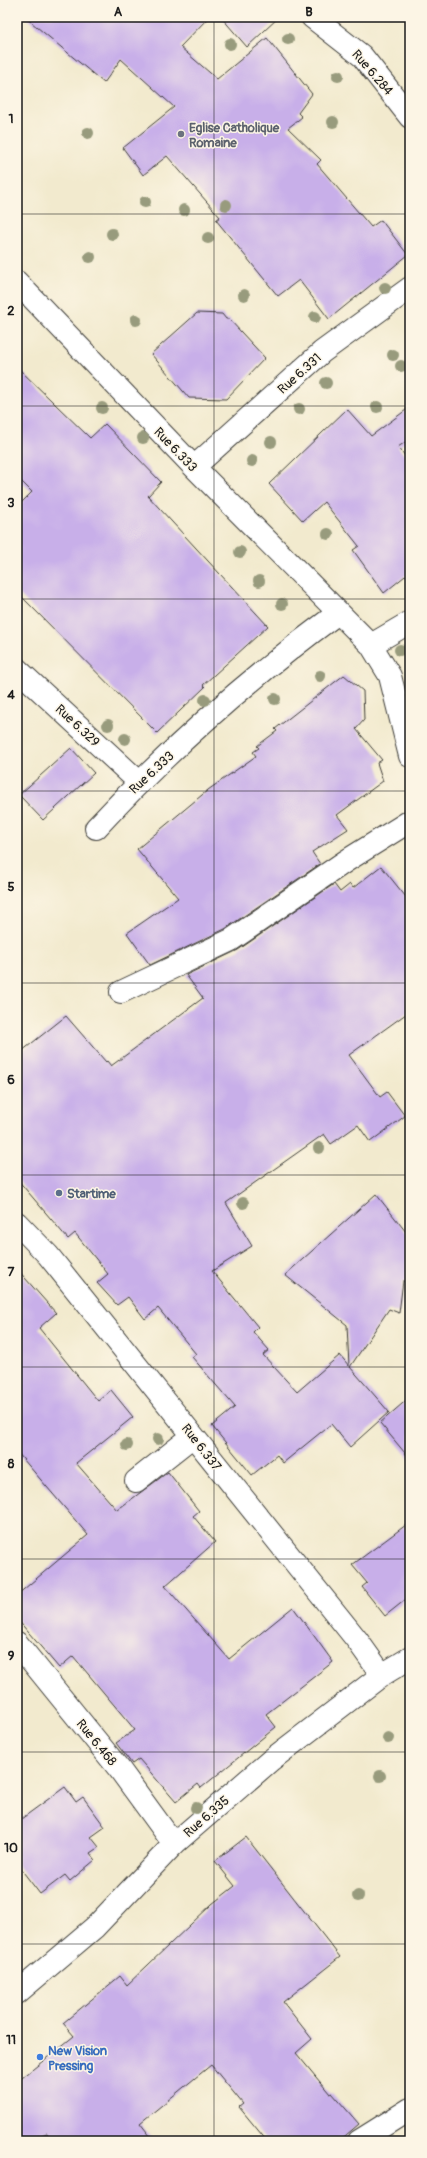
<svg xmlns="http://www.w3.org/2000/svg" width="427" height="2158" font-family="Pangolin,sans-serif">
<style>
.building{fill:#c8afe9}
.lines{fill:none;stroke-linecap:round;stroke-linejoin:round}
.minor-casing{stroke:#3c3b37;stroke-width:24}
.tertiary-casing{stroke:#3c3b37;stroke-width:24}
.minor{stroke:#fff;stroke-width:22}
.tertiary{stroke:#fff;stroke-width:22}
.tree{fill:#989b7d}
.grid{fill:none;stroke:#1c1c1c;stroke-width:1;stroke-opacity:0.55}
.worship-dot{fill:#6b7280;stroke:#fcf5e5;stroke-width:1.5}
.service-dot{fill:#5c6f8a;stroke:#fcf5e5;stroke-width:1.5}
.shop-dot{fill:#3f7fe0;stroke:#fcf5e5;stroke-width:1.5}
.labels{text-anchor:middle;stroke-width:3;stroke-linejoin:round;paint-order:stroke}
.street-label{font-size:13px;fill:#1c1c1c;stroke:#fcf5e5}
.worship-label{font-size:13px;font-weight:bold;fill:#5b616d;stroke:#fcf5e5;text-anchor:start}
.service-label{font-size:13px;font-weight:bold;fill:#4e5e75;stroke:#fcf5e5;text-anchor:start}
.shop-label{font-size:13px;font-weight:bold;fill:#366cbe;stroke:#fcf5e5;text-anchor:start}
.neatline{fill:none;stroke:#1c1c1c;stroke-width:1.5}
.grid-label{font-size:13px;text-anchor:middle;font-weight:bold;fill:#1c1c1c}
</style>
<rect width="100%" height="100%" fill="#fcf5e5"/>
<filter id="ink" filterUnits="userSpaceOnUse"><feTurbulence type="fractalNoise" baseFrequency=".025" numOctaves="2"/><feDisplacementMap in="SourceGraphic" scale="8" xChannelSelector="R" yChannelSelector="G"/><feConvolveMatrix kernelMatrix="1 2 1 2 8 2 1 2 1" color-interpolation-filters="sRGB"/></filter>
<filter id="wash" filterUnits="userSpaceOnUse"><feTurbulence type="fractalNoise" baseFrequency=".012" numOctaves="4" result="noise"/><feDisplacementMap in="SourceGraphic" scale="16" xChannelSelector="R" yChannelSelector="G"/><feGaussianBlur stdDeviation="0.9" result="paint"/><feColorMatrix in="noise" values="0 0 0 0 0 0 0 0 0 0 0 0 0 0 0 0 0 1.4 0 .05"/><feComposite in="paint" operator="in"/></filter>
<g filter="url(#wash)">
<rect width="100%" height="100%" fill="#f2eace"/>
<g id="blocks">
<path class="building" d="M25,17H209L180,47L217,79L267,38L312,94L298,113L302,117L288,128L321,160L317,164L371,227L381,220L408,255L329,319L299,280L278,296L216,220L220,217L167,156L143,175L123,148L174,107L121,59L104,83Z
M221,17H279L247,47Z
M197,313L222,314L226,319H229L265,358L226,399L189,398L151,354Z
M17,367L90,438L105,424L161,482L148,496L268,626L203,685L205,687L157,733L17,592V507L32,492L17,477Z
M410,407V439L398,447L410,462V572L384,593L353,550L359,546L324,502L303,521L269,484L347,409L371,436Z
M344,675L363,691L364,720L356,729L382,760L377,763L383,781L337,815L348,829L312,852L320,864L225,929L150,965L127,933L178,898L137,849L208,790L256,756L253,752L259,748L257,746L277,731L275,729Z
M71,748L94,773L43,820L19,795Z
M381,866L410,902V1011L349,1055L380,1097L387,1092L405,1116L370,1142L358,1125L331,1144L324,1134L226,1203L252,1246L212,1271L258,1327L253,1332L269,1350L263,1355L297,1392L340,1355L349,1366L347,1325L285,1275L376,1194L410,1237V1282L403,1281L399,1313L389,1309L350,1367L389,1412L350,1447L331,1424L283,1463L277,1455L252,1475L212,1426L235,1407L192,1357L196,1354L158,1308L145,1319L128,1297L117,1305L97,1283L108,1274L75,1233L68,1239L17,1179V1055L66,1016L106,1062L107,1061L111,1066L203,998L186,975L238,950L334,884L340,892L350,884L353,888Z
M17,1269L56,1313L39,1328L98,1401L111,1390L133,1417L76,1463L117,1510L168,1472L199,1511L193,1516L215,1542L165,1586L229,1659L293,1607L333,1662L266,1714L276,1727L201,1788L198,1784L176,1802L139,1759L132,1764L116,1743L135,1730L73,1656L59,1668L17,1619V1595L88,1535L17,1452Z
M410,1397V1459L380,1423Z
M410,1522V1596L385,1616L362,1587L367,1583L352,1565Z
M65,1787L76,1802L83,1797L105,1827L91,1837L99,1847L90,1853L95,1860L70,1881L65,1875L40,1894L17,1864V1822Z
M246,1837L340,1957L283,2002L312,2039L296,2053L330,2094L332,2093L359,2124L339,2141H267L239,2107L243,2104L211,2065L140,2123L154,2141H53L47,2133L24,2141H17V2082L74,2036L63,2023L120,1976L127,1985L212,1904L235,1886L215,1861Z"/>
</g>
</g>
<g filter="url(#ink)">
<use href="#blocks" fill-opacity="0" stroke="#3c3b37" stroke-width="1"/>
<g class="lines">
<g class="minor-casing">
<path id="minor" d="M17,282L194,467L371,645L390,676L410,756
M194,467L322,352L410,288
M371,645L410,622
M17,669L139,782
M96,828C169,749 251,677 338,613
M121,992L231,940L346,861L410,821
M17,1223L48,1255L357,1640L382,1675
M136,1481L193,1436
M17,1643L120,1770L174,1844
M359,2141L410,2109"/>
</g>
<g class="tertiary-casing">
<path id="tertiary" d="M312,17L362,56L410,117
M17,1993L95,1927L174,1844L271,1760L382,1675L410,1658"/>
</g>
<use href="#minor" class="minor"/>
<use href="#tertiary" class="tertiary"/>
</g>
<g class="tree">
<circle cx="288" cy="39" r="6"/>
<circle cx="230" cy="44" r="6"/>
<circle cx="338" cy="76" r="6"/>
<circle cx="333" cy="122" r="6"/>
<circle cx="88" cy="133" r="6"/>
<circle cx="145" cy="202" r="6"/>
<circle cx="226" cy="205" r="6"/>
<circle cx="184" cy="210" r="6"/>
<circle cx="112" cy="234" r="6"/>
<circle cx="208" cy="238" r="6"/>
<circle cx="90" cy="257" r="6"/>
<circle cx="385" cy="288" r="6"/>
<circle cx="244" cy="295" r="6"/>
<circle cx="315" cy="317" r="6"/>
<circle cx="136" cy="320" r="6"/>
<circle cx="393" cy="355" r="6"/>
<circle cx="401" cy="366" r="6"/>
<circle cx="326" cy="383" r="6"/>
<circle cx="377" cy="407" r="6"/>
<circle cx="102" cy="408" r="6"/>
<circle cx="299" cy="409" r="6"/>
<circle cx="143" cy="438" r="6"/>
<circle cx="271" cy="442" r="6"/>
<circle cx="252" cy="461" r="6"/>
<circle cx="328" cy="534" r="6"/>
<circle cx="240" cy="552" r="6"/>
<circle cx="259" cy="581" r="6"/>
<circle cx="282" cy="604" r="6"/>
<circle cx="400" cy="650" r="6"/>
<circle cx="320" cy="676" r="6"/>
<circle cx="275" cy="699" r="6"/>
<circle cx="205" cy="700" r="6"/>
<circle cx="108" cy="725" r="6"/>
<circle cx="125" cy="739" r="6"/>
<circle cx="319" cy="1148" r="6"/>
<circle cx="243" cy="1203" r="6"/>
<circle cx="158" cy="1439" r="6"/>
<circle cx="127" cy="1445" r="6"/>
<circle cx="388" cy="1738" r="6"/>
<circle cx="380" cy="1776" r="6"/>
<circle cx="196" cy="1808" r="6"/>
<circle cx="358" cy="1896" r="6"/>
</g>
</g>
<path class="grid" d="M214,17V2141M17,214H410M17,406H410M17,599H410M17,791H410M17,983H410M17,1175H410M17,1367H410M17,1559H410M17,1752H410M17,1944H410"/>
<circle class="worship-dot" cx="181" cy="134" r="4"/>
<circle class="service-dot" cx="59" cy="1193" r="4"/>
<circle class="shop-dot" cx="40" cy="2057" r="4"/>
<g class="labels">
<g class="street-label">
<text transform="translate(373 72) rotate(49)" y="5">Rue 6.284</text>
<text transform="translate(299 373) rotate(-42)" y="5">Rue 6.331</text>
<text transform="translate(176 449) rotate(46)" y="5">Rue 6.333</text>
<text transform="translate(78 725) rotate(43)" y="5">Rue 6.329</text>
<text transform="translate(151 772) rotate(-43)" y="5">Rue 6.333</text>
<text transform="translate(202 1447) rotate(52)" y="5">Rue 6.337</text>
<text transform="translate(97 1742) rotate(51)" y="5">Rue 6.468</text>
<text transform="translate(206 1816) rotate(-41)" y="5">Rue 6.335</text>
</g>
<g class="worship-label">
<text x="189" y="132">Eglise Catholique<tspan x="189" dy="15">Romaine</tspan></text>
</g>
<g class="service-label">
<text x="67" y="1198">Startime</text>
</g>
<g class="shop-label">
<text x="48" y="2055">New Vision<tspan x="48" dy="15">Pressing</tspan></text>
</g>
</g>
<rect width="427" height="2158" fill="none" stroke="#fcf5e5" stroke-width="44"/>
<rect x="22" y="22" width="383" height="2114" class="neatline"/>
<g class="grid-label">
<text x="118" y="16">A</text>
<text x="309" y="16">B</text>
<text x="11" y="123">1</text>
<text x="11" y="315">2</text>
<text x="11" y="507">3</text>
<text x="11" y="699">4</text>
<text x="11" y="891">5</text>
<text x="11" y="1084">6</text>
<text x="11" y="1276">7</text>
<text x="11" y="1468">8</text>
<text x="11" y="1660">9</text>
<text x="11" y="1852">10</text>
<text x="11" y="2044">11</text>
</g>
</svg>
